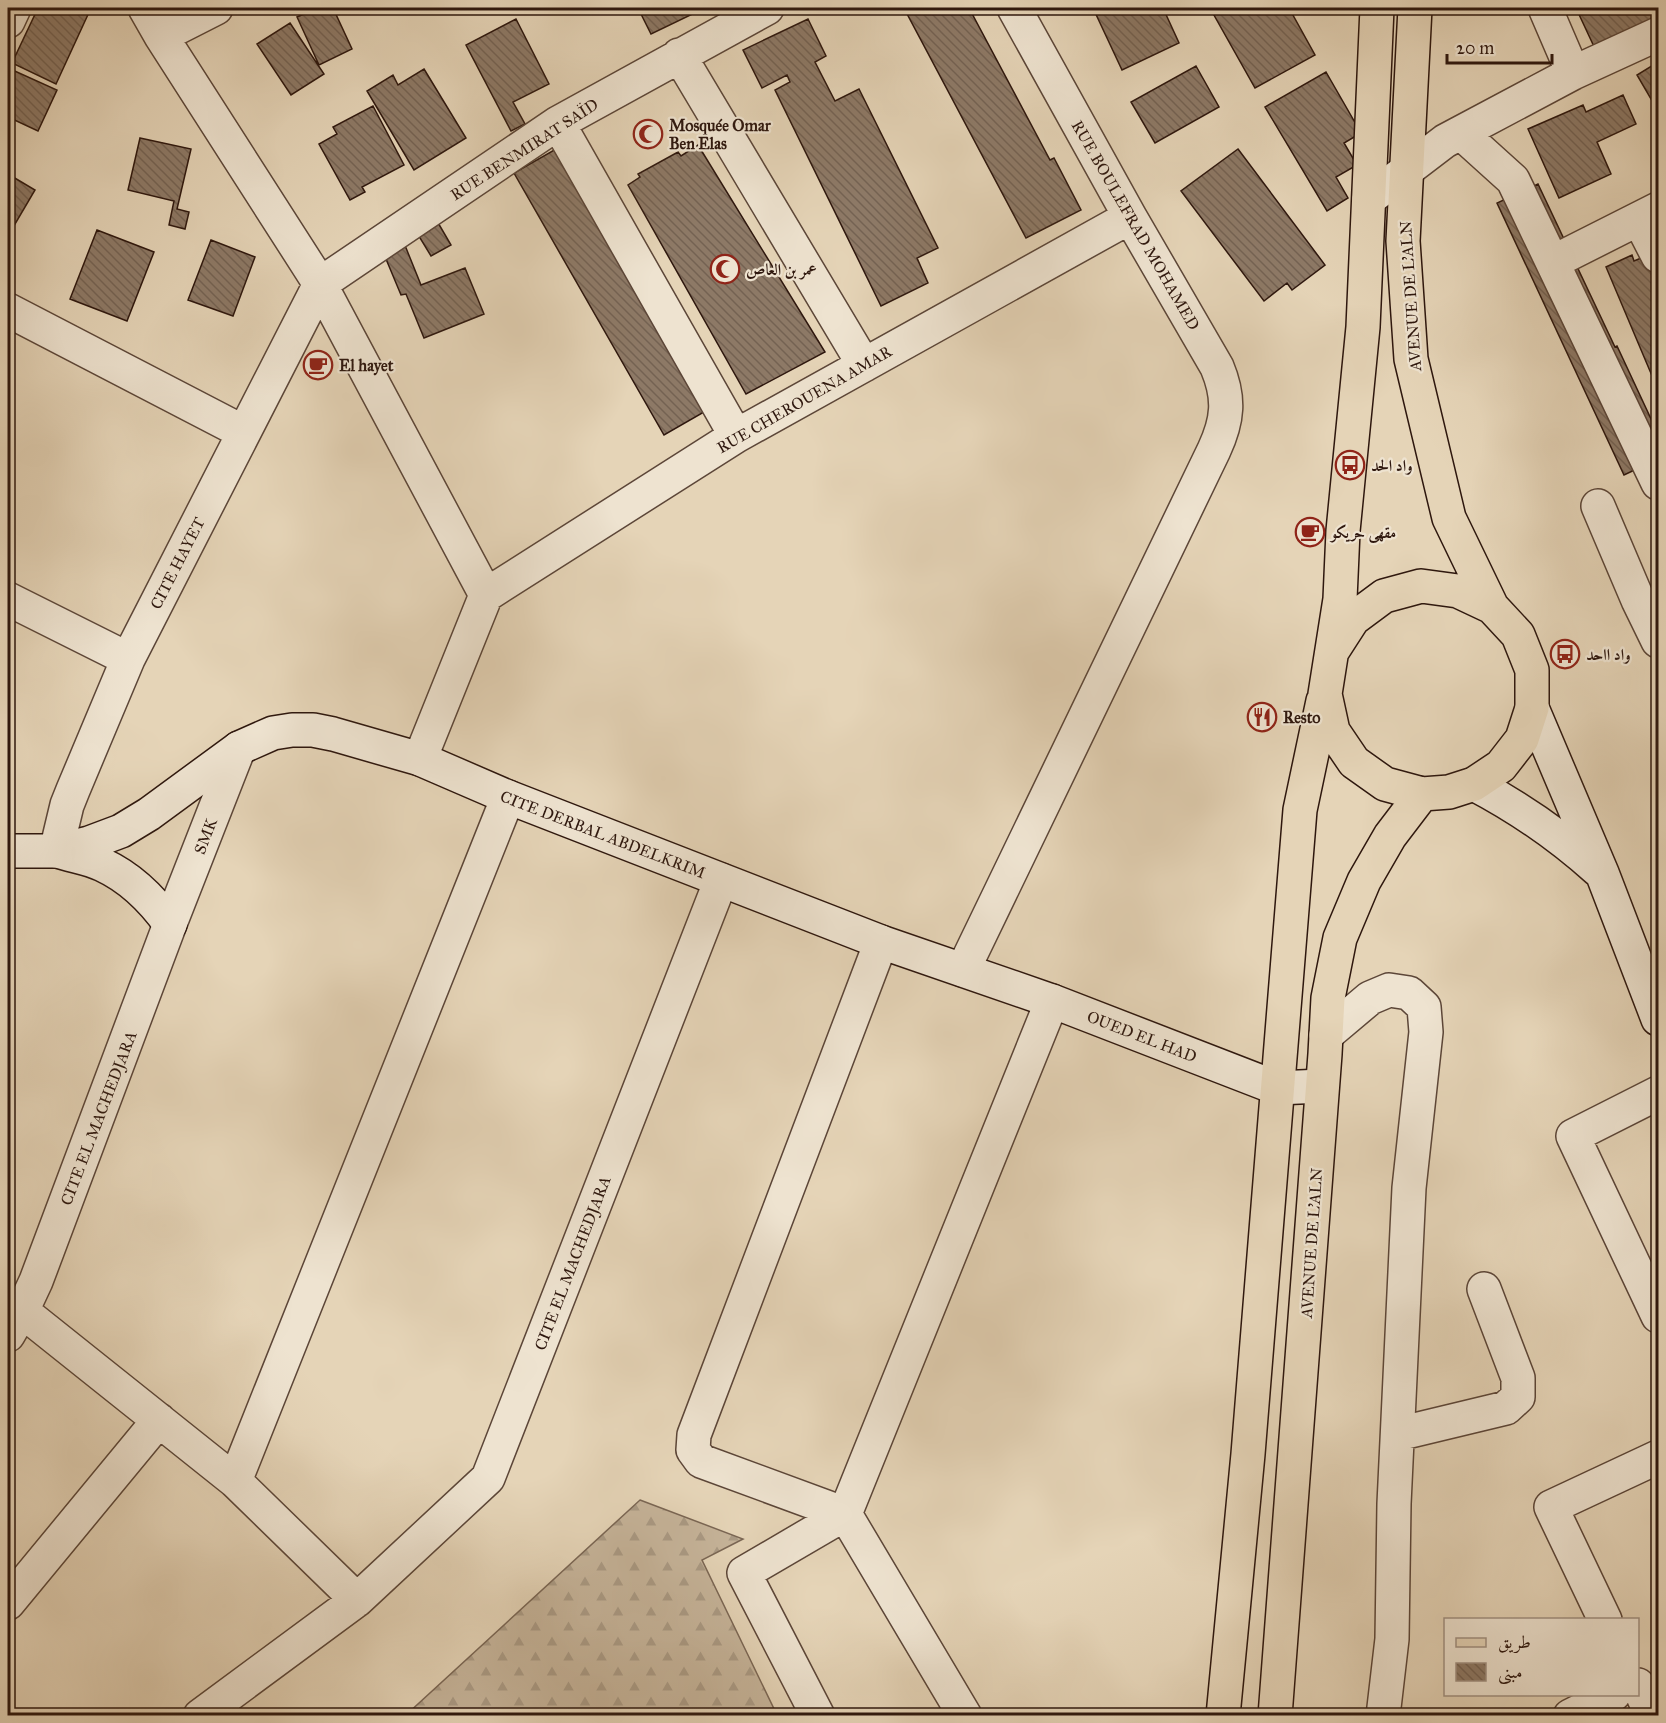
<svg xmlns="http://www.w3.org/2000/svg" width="1666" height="1723" font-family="'IM FELL Great Primer',Amiri,serif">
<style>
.forest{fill:url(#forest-firs);stroke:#7a6654;stroke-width:1.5}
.building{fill:url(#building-back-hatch);stroke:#2e170e;stroke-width:1.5}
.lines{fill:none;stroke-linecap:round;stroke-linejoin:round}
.minor-casing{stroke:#5c4638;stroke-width:36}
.secondary-casing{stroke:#2e170e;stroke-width:36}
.primary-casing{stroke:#2e170e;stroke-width:36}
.minor{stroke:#eee3d0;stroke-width:33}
.secondary{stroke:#eee3d0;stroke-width:33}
.primary{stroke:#e5d4b7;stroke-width:33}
.labels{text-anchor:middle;stroke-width:4.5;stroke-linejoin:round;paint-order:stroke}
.poi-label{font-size:16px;font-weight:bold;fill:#2e170e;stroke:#eee3d0;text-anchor:start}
.street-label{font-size:16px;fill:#2e170e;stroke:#eee3d0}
</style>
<defs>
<pattern id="forest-firs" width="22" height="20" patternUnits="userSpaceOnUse" patternTransform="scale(1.5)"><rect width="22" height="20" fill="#c6b49a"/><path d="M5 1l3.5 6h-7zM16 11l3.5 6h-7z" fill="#aa9a84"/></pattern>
<pattern id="building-back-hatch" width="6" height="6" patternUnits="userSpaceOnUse" patternTransform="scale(1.5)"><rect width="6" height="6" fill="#8d7966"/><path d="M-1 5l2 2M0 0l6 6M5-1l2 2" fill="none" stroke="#746252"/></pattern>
</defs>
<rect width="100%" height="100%" fill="#e5d4b7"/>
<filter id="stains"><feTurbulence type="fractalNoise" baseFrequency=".00333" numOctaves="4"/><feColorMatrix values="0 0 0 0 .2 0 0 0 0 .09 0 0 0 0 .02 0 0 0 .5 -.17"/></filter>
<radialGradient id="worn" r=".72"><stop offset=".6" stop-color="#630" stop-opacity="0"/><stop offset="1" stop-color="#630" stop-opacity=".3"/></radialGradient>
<path class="forest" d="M640,1500L743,1539L702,1560L777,1715H406Z"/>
<path class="building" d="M38,8H91L56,84L12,63Z
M318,8H333L352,49L319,65L297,17Z
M638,8H700L701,10L651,34Z
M909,8H969L1050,160L1054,158L1081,210L1026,238L905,10Z
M1093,8H1163L1179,43L1122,70Z
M1210,8H1289L1315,55L1255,88Z
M1576,8H1651L1657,20L1597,53Z
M516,19L549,84L513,102L525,124L511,131L466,45Z
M808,19L826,56L815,62L835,101L859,89L938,248L917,258L928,283L881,306L775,90L790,82L787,75L762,88L743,50Z
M290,23L324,74L291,95L257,44Z
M1658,62V111L1637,75Z
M1196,66L1219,107L1155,143L1131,102Z
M8,68L57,90L38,131L8,117Z
M424,69L466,138L414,170L367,91L393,75L398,85Z
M1326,72L1361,133L1344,143L1357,165L1336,177L1348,198L1327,211L1265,107Z
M1623,95L1636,124L1597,142L1611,174L1559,198L1528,129L1583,105L1586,112Z
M373,106L404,165L362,187L365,192L350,200L319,144L337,134L333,127Z
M140,138L191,149L177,209L189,212L185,229L169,225L174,201L128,190Z
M570,141L711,408L664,435L514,173Z
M698,145L825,352L746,394L628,185L640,177L638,174L678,152L681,156Z
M1238,149L1325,265L1292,290L1287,283L1264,301L1181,191Z
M8,174L35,190L8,236Z
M1538,184L1615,347L1617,346L1658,434V459L1624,475L1497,203Z
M437,221L451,245L431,256L417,233Z
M97,230L154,252L127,321L70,299Z
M402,238L421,285L465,268L484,314L424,338L406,294L401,295L381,247Z
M211,240L255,257L233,316L188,300Z
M1658,251V390L1606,267L1632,255L1634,261Z"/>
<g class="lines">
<g class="minor-casing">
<path id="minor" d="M145,8L161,36L320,284L486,595
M1545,8L1573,73
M8,21L14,8
M161,36L216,8
M679,55L864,365
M558,123L736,436
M1461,133L1513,180L1658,483
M1369,199L1445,141L1573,73L1658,34
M1639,219L1658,256
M1553,262L1658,209
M8,310L243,432
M1598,506L1638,600L1658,641
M486,595L736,436L1130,217
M8,599L128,659
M420,759L486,595
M56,851L67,805L73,790L128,659L320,284L558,123L767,8
M881,942L694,1435L693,1450L701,1461L845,1514L1052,1001
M963,970L1214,450C1228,420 1230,398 1217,367L1130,217L1014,8
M1326,1035L1370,998L1389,990L1409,993L1424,1007L1426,1032L1409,1188L1394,1504L1392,1639L1383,1716
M1658,1093L1573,1136L1658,1316
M22,1311L235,1481L357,1600
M8,1335L22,1311L36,1281L170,924L239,748
M1398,1434L1506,1408L1518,1397V1378L1484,1289
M235,1481L508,797
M8,1603L159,1420
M1605,1620L1551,1507L1658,1457
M1638,1685L1652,1716
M200,1716L357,1600L488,1478L721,880
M818,1716L744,1573L845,1514L965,1716
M1570,1716L1614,1694"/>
</g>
<g class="secondary-casing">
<path id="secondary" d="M1532,708L1602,873L1658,1019
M1474,784C1520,808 1560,836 1598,870
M8,851H56L89,843L121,831L149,814L239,748L273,733L292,730H313L333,734L420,759L508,797L881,942L1052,1001L1277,1088L1322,1086
M58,851C72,856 89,858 103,865C131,878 152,899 170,924"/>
</g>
<g class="primary-casing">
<path id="primary" d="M1415,8L1403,241L1411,359L1449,518L1492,607
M1333,650L1353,619L1384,596L1421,586L1458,591L1492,607L1518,635L1532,670V708L1522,739L1501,766L1474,784L1449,792L1422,794L1385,784L1354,762L1333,731L1325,694L1340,599L1343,531L1363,327L1377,8
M1223,1716L1248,1454L1300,810L1323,701
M1275,1716L1325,1054L1328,998L1340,938L1364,881L1390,836L1422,794"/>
</g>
<use href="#minor" class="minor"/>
<use href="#secondary" class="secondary"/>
<use href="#primary" class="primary"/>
</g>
<defs>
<g id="mosque-ring" transform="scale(1.5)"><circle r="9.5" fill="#eee3d0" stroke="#8f2418" stroke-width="1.5"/><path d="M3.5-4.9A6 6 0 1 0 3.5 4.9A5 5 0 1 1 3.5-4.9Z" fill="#8f2418"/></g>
<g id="cafe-ring" transform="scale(1.5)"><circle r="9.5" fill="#eee3d0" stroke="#8f2418" stroke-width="1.5"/><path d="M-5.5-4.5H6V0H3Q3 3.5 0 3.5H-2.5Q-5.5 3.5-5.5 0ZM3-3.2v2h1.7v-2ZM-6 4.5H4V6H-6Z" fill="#8f2418"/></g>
<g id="bus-ring" transform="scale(1.5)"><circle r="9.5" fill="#eee3d0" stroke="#8f2418" stroke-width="1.5"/><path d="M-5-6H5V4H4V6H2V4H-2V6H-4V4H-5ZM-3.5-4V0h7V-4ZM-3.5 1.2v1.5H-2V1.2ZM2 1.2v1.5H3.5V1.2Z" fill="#8f2418"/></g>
<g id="restaurant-ring" transform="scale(1.5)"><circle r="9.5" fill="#eee3d0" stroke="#8f2418" stroke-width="1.5"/><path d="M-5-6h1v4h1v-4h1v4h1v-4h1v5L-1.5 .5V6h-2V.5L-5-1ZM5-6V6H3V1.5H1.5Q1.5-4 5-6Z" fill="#8f2418"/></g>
</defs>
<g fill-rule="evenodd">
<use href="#mosque-ring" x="648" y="134"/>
<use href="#mosque-ring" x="725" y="269"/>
<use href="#cafe-ring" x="318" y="365"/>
<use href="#bus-ring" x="1350" y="465"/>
<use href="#cafe-ring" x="1310" y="532"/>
<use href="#bus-ring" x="1565" y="654"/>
<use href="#restaurant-ring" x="1262" y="717"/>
</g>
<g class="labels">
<g class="poi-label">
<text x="669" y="131">Mosquée Omar<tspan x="669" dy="18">Ben Elas</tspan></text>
<text x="746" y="275">عمر بن العاص</text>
<text x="339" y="371">El hayet</text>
<text x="1371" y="471">واد الحد</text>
<text x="1331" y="538">مقهى حريكو</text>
<text x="1586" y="660">واد ااحد</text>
<text x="1283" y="723">Resto</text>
</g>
<g class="street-label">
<text transform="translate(524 149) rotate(-33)" y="6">RUE BENMIRAT SAÏD</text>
<text transform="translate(1136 225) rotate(60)" y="6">RUE BOULEFRAD MOHAMED</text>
<text transform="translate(1410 296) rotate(-94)" y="6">AVENUE DE L'ALN</text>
<text transform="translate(804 399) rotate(-30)" y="6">RUE CHEROUENA AMAR</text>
<text transform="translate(177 563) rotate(-63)" y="6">CITE HAYET</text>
<text transform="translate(603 834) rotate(21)" y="6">CITE DERBAL ABDELKRIM</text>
<text transform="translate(205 836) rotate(-69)" y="6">SMK</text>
<text transform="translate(1142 1036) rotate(21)" y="6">OUED EL HAD</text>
<text transform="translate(98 1118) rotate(-69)" y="6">CITE EL MACHEDJARA</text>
<text transform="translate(1311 1243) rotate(-86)" y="6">AVENUE DE L'ALN</text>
<text transform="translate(572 1263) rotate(-69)" y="6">CITE EL MACHEDJARA</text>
</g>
</g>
<rect width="1666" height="1723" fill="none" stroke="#e5d4b7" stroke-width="30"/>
<rect x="9" y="9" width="1648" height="1705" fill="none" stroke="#2e170e" stroke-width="3"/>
<rect x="15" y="15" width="1636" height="1693" fill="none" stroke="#2e170e" stroke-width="1.5"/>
<rect x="1444" y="1618" width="195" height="78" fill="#eee3d0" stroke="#a19182" stroke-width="1.5"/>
<rect x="1456" y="1638" width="30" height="9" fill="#e5d4b7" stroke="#a19182" stroke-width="1.5"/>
<text x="1498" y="1648" font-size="18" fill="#2e170e">طريق</text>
<rect x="1456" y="1663" width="30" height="18" fill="url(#building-back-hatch)" stroke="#a19182" stroke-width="1.5"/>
<text x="1498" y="1678" font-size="18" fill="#2e170e">مبنى</text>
<path d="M1447 54v9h105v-9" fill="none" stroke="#2e170e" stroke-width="3"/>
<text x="1456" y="54" font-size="18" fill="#2e170e" stroke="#eee3d0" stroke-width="4.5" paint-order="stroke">20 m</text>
<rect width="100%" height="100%" filter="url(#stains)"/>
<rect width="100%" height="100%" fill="url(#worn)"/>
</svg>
